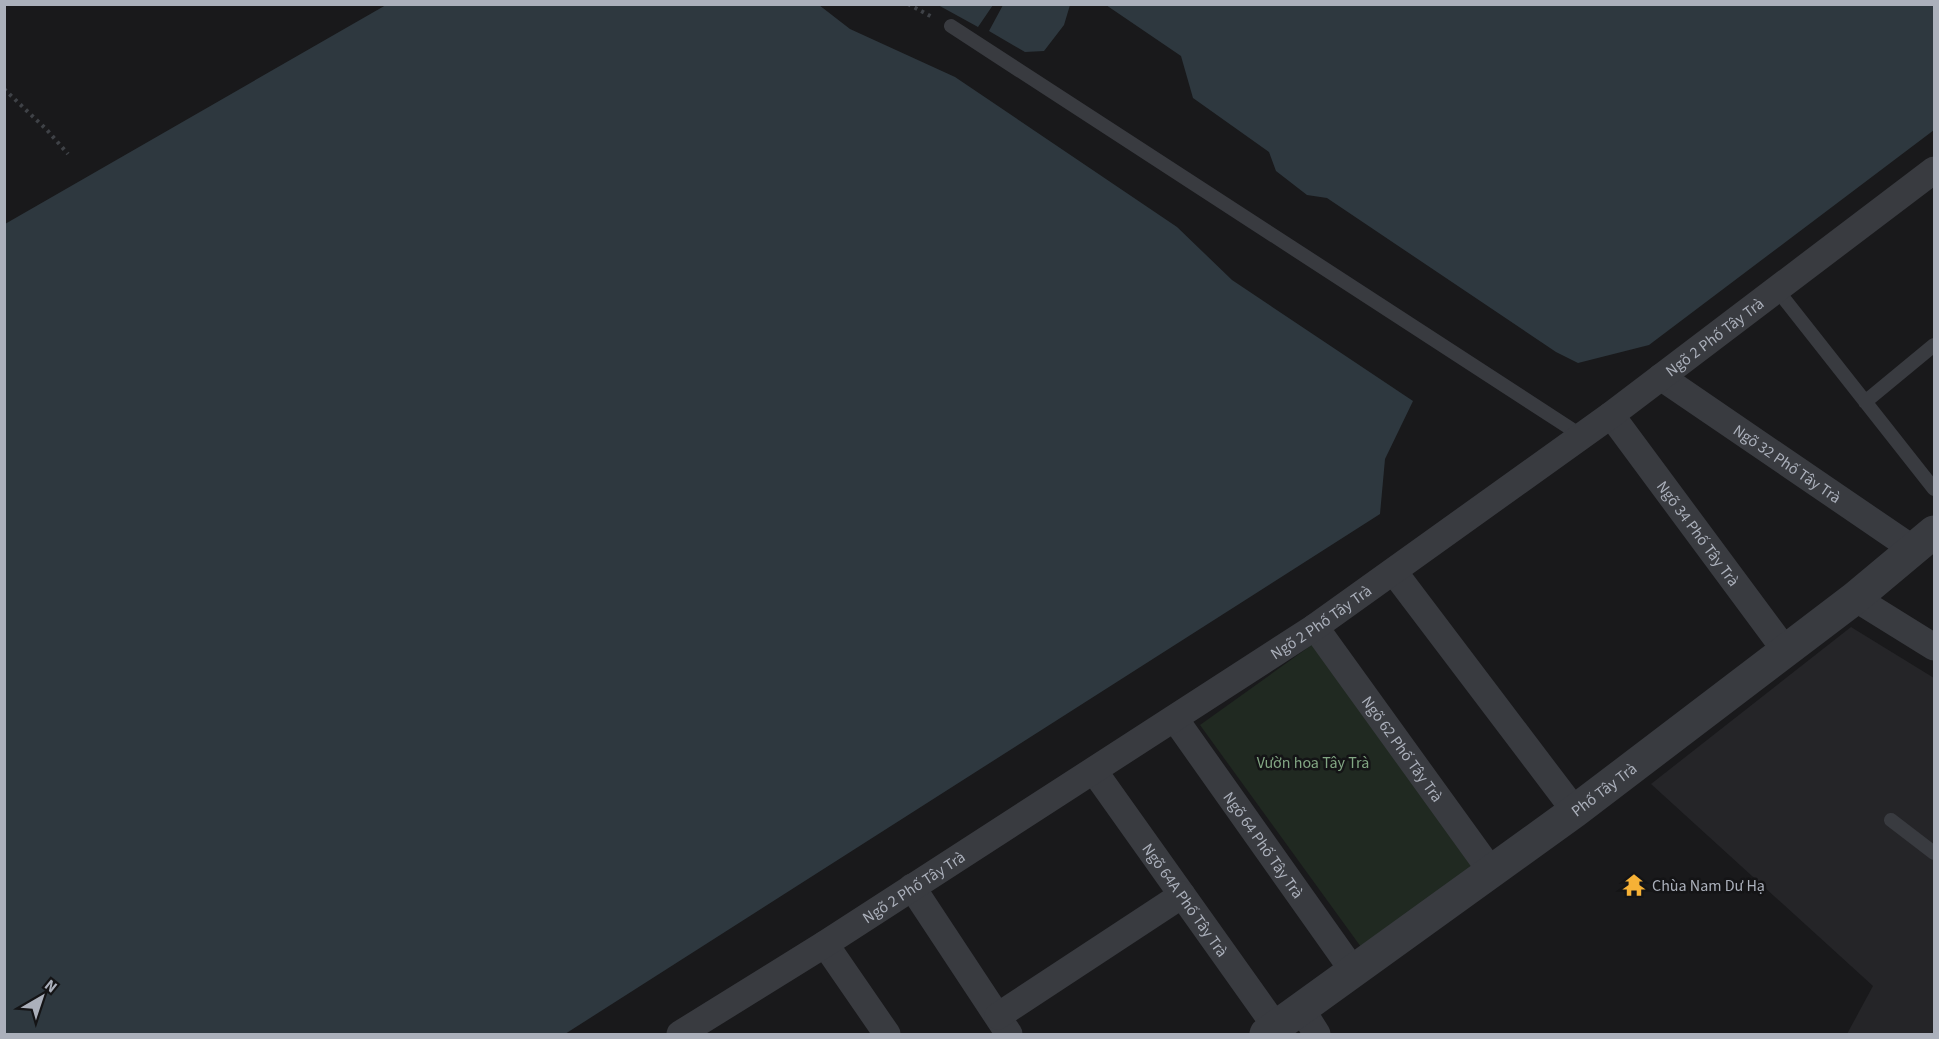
<svg xmlns="http://www.w3.org/2000/svg" width="1939" height="1039" font-family="'Source Sans 3',sans-serif">
<style>
.built{fill:#252528}
.green{fill:#202921}
.water{fill:#2e383f}
.lines{fill:none;stroke-linecap:round;stroke-linejoin:round}
.path{stroke:#3f4247;stroke-width:4;stroke-dasharray:3 4.5;stroke-linecap:butt}
.service{stroke:#393b40;stroke-width:14}
.minor{stroke:#393b40;stroke-width:27}
.tertiary{stroke:#393b40;stroke-width:33}
.labels{text-anchor:middle;stroke-width:5;stroke-linejoin:round;paint-order:stroke}
.street-label{font-size:16px;fill:#abb0bb;stroke:#141416}
.park-label{font-size:16px;fill:#82a683;stroke:#141416}
.poi-label{font-size:16px;fill:#abb0bb;stroke:#141416;text-anchor:start}
</style>
<rect width="100%" height="100%" fill="#19191b"/>
<path class="built" d="M1851,627L1934,678V1034H1847L1873,986L1651,784Z"/>
<path class="green" d="M1313,644L1473,867L1361,947L1200,725Z"/>
<path class="water" d="M386,5H819L850,29L955,77L1177,227L1232,280L1413,401L1385,459L1380,514L565,1034H5V224Z
M938,5H993L978,27Z
M1003,5V4L1070,5L1064,25L1044,51L1025,52L989,31Z
M1106,5H1934V130L1649,345L1578,363L1556,352L1327,198L1307,195L1276,171L1269,152L1193,98L1181,56Z"/>
<g class="lines">
<path class="path" d="M908,4L934,18
M4,89L47,130L68,154"/>
<path class="service" d="M951,26L1582,436
M1778,291L1934,489
M1865,402L1934,345
M1891,820L1934,853"/>
<g class="minor">
<path id="s1" d="M1661,377L1913,549"/>
<path id="s2" d="M1611,415L1785,650"/>
<path d="M1394,572L1575,811"/>
<path d="M1855,598L1934,647"/>
<path id="s3" d="M1315,627L1491,871"/>
<path id="s4" d="M1175,719L1354,972"/>
<path id="s5" d="M1094,771L1276,1027"/>
<path d="M912,887L1009,1034"/>
<path d="M825,944L887,1034"/>
<path d="M1302,1010L1317,1034"/>
<path d="M998,1016L1182,895"/>
<path id="s6" d="M680,1034L825,944L1315,627L1611,415L1934,170"/>
</g>
<path class="tertiary" id="s7" d="M1266,1034L1575,811L1855,598L1934,532"/>
</g>
<defs>
<g id="temple-bare" transform="scale(1.8)"><path d="M0-6L5-2H3V0L6.5 2.5H4V6H1.5V3h-3V6H-4V2.5H-6.5L-3 0V-2H-5Z" fill="#f6b136" stroke="#141416" stroke-width="2.5" paint-order="stroke"/></g>
</defs>
<g fill-rule="evenodd">
<use href="#temple-bare" x="1634" y="885"/>
</g>
<g class="labels">
<g class="street-label">
<text dy="6" stroke="none"><textPath href="#s6" startOffset="1248">Ngõ 2 Phố Tây Trà</textPath></text>
<text dy="6" stroke="none"><textPath href="#s1" startOffset="153">Ngõ 32 Phố Tây Trà</textPath></text>
<text dy="6" stroke="none"><textPath href="#s2" startOffset="147">Ngõ 34 Phố Tây Trà</textPath></text>
<text dy="6" stroke="none"><textPath href="#s6" startOffset="762">Ngõ 2 Phố Tây Trà</textPath></text>
<text dy="6" stroke="none"><textPath href="#s3" startOffset="150">Ngõ 62 Phố Tây Trà</textPath></text>
<text dy="6" stroke="none"><textPath href="#s7" startOffset="417">Phố Tây Trà</textPath></text>
<text dy="6" stroke="none"><textPath href="#s4" startOffset="154">Ngõ 64 Phố Tây Trà</textPath></text>
<text dy="6" stroke="none"><textPath href="#s6" startOffset="276">Ngõ 2 Phố Tây Trà</textPath></text>
<text dy="6" stroke="none"><textPath href="#s5" startOffset="158">Ngõ 64A Phố Tây Trà</textPath></text>
</g>
<g class="park-label">
<text x="1313" y="768">Vườn hoa Tây Trà</text>
</g>
<g class="poi-label">
<text x="1652" y="891">Chùa Nam Dư Hạ</text>
</g>
</g>
<rect width="1939" height="1039" fill="none" stroke="#abb0bb" stroke-width="12"/>
<g transform="translate(42 997) rotate(39)" stroke="#141416" stroke-width="4.5" paint-order="stroke">
<path d="M0-4.5L10 22L0 15L-10 22Z" fill="#abb0bb"/>
<text y="-9" font-size="16" font-weight="bold" text-anchor="middle" fill="#abb0bb">N</text>
</g>
</svg>
